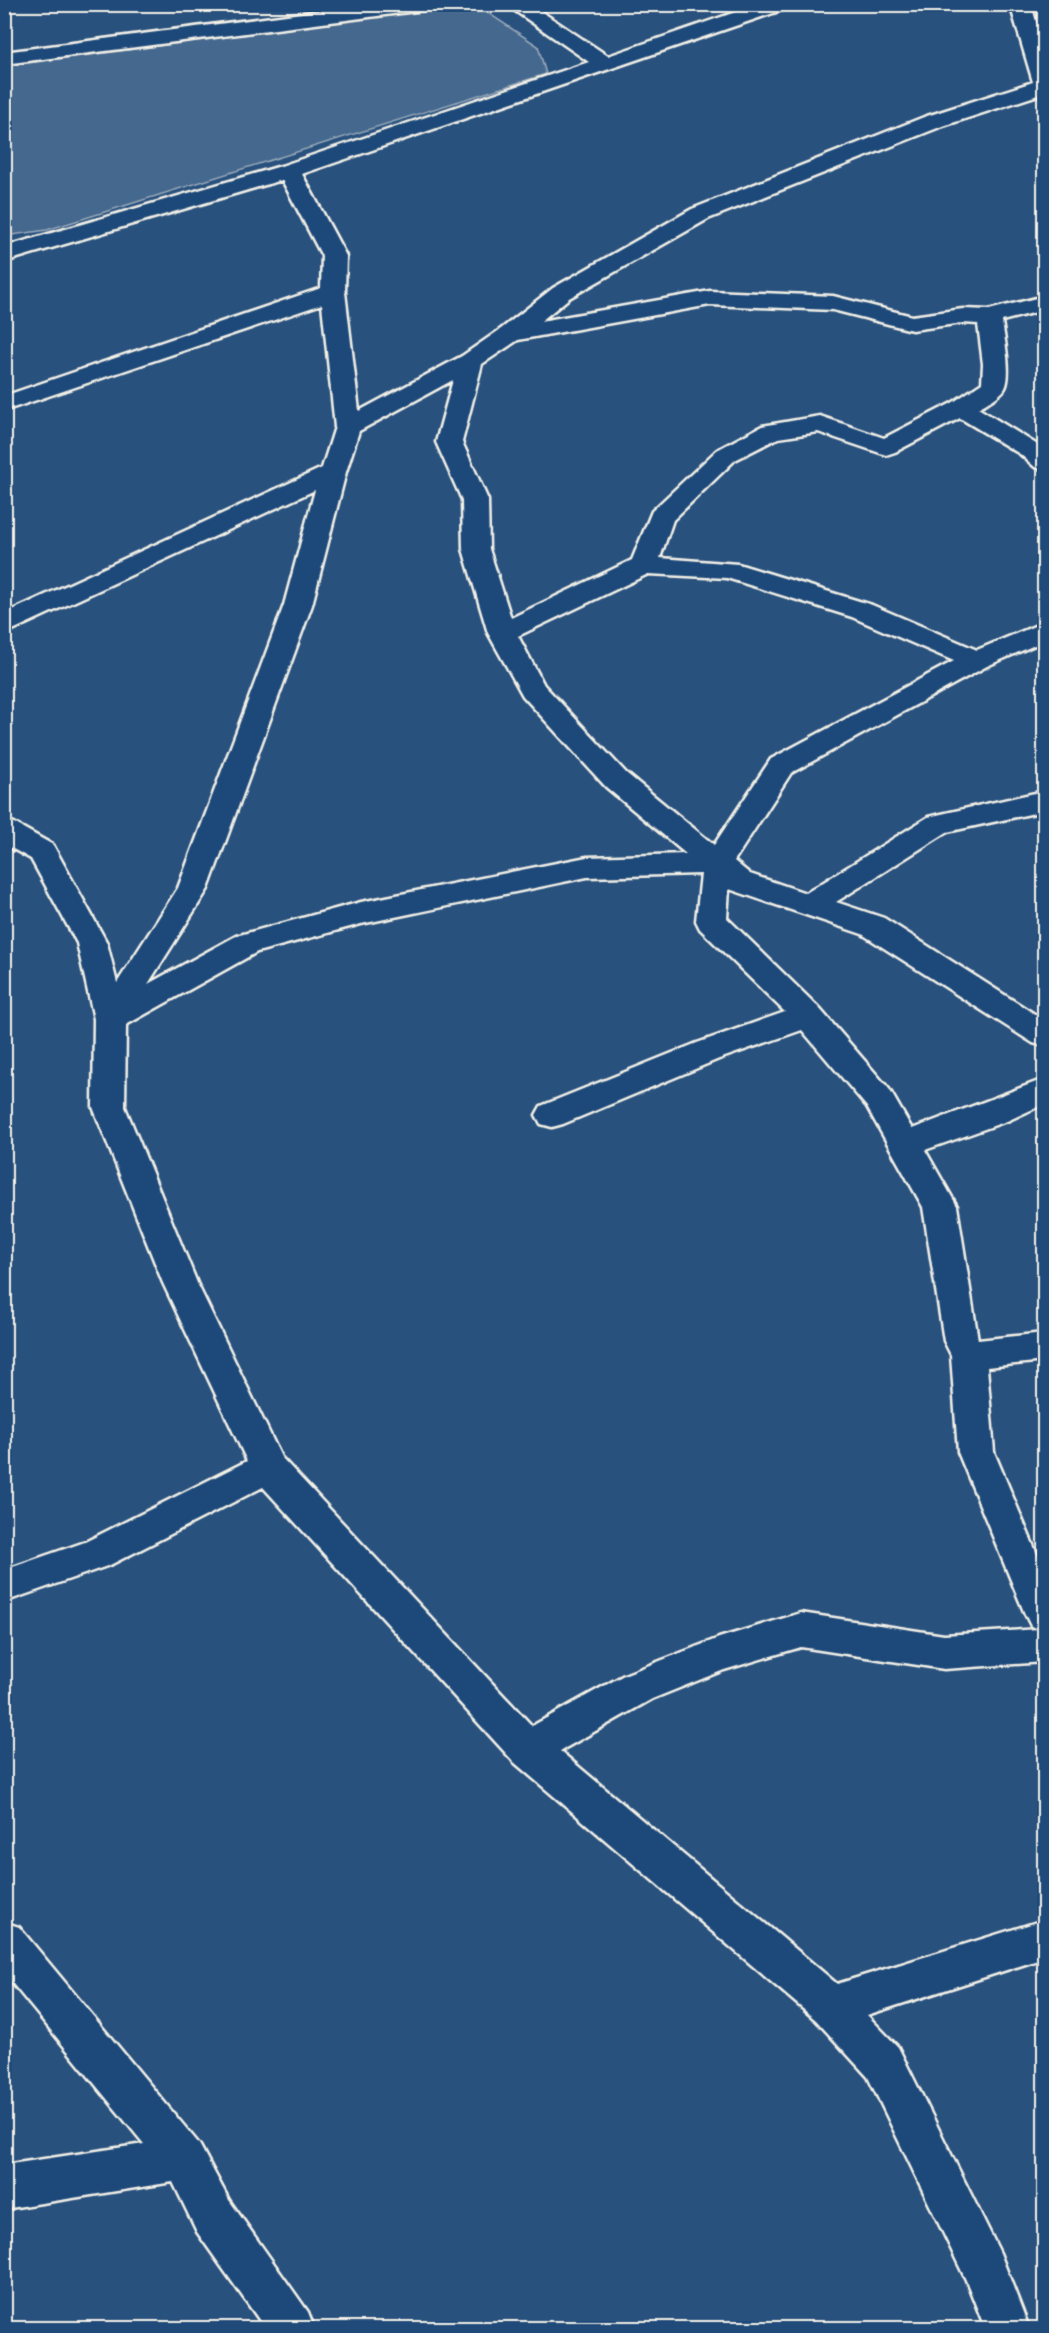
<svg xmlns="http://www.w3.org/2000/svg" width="1049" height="2333" font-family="'Shantell Sans',sans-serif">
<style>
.green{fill:#45688e;stroke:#9cacbb;stroke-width:1.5}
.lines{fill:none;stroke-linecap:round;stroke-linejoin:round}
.street-casing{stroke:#f4f1e8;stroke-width:5}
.street{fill:#1f4a7a;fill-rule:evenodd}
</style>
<rect width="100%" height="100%" fill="#28517e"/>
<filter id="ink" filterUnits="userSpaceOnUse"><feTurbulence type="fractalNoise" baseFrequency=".0167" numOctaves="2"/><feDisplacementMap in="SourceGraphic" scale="12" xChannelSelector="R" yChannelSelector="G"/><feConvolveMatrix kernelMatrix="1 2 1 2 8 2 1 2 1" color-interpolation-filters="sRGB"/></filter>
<g filter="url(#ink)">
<path class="green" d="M470,5H476L538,46L546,74L47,230L5,236V66Z"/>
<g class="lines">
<g class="street-casing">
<path id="street" d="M371,4H434L431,8L424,10L4,64V52Z
M505,4H530L608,56L759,4H791L788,8L302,174L346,256L345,292L359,411L462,356L501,329L553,288L692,209L924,117L1033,82L1010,4H1031L1044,50V93L940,127L708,219L569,298L541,321L710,291L833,296L912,316L963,309L989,310L1044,296V310L1002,321C1004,337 1012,374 1005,388C1001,396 986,403 978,408L1044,449V470L1035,467L1020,454L960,418L895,452L886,455L818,432L778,438L735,460L673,520L660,558L738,564L872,605L977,650L1044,622V641L987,666L791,773L734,861L750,874L806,893L928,817L1044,791V811L947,832L836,902L884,918L1044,1020V1046L1033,1043L862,934L729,889L727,918L819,1008L889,1089L912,1129L1044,1079V1104L1007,1121L925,1150L957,1206L978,1340L1044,1333V1361L987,1367L994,1452L1044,1571V1662L944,1669L801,1647L724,1670L652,1699L560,1751L837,1984L1044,1920V1958L867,2015L898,2047L1000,2253L1029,2328H985L966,2280L868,2077L816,2020L514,1762L263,1487L110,1565L4,1602V1570L85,1542L247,1461L163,1283L93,1107L94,1019L77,943L31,859L4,844V820L14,823L53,845L107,943L117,983L178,888L284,605L315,490L4,634V614L322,468L335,427L322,304L4,411V396L321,288L322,256L282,180L4,262V247L281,166L589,62ZM710,305L833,310L912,330L963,323L978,324L983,364L982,383L952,403L884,438L820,416L762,426L717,450L652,511L632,560L511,618L489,549L488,500L462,442L482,364L518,340ZM453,380L436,442L462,500L463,549L488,633L523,696L606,787L686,854L587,857L361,902L236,936L148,984L208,889L312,605L346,472L359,431ZM648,574L727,578L852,617L954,661L771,759L714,845L626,773L544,685L518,636ZM701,874L696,921L700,929L785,1012L697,1043L541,1106L536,1115L541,1124L552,1127L563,1124L719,1059L802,1030L867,1107L923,1207L944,1341L951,1355L958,1452L1025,1614L1031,1626L1039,1629L944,1635L801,1613L719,1638L624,1675L532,1726L281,1457L197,1283L125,1107L126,1025L257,952L361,924L587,877Z
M4,1922L19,1927L199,2144L229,2200L308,2312L314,2328H265L197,2232L173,2182L4,2209V2165L144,2144L4,1973Z"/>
</g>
<use href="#street" class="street"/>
</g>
</g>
<rect width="1049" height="2333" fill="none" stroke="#1f4a7a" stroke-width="24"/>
<rect x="12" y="12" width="1025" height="2309" fill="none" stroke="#f4f1e8" stroke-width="2" filter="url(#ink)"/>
</svg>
